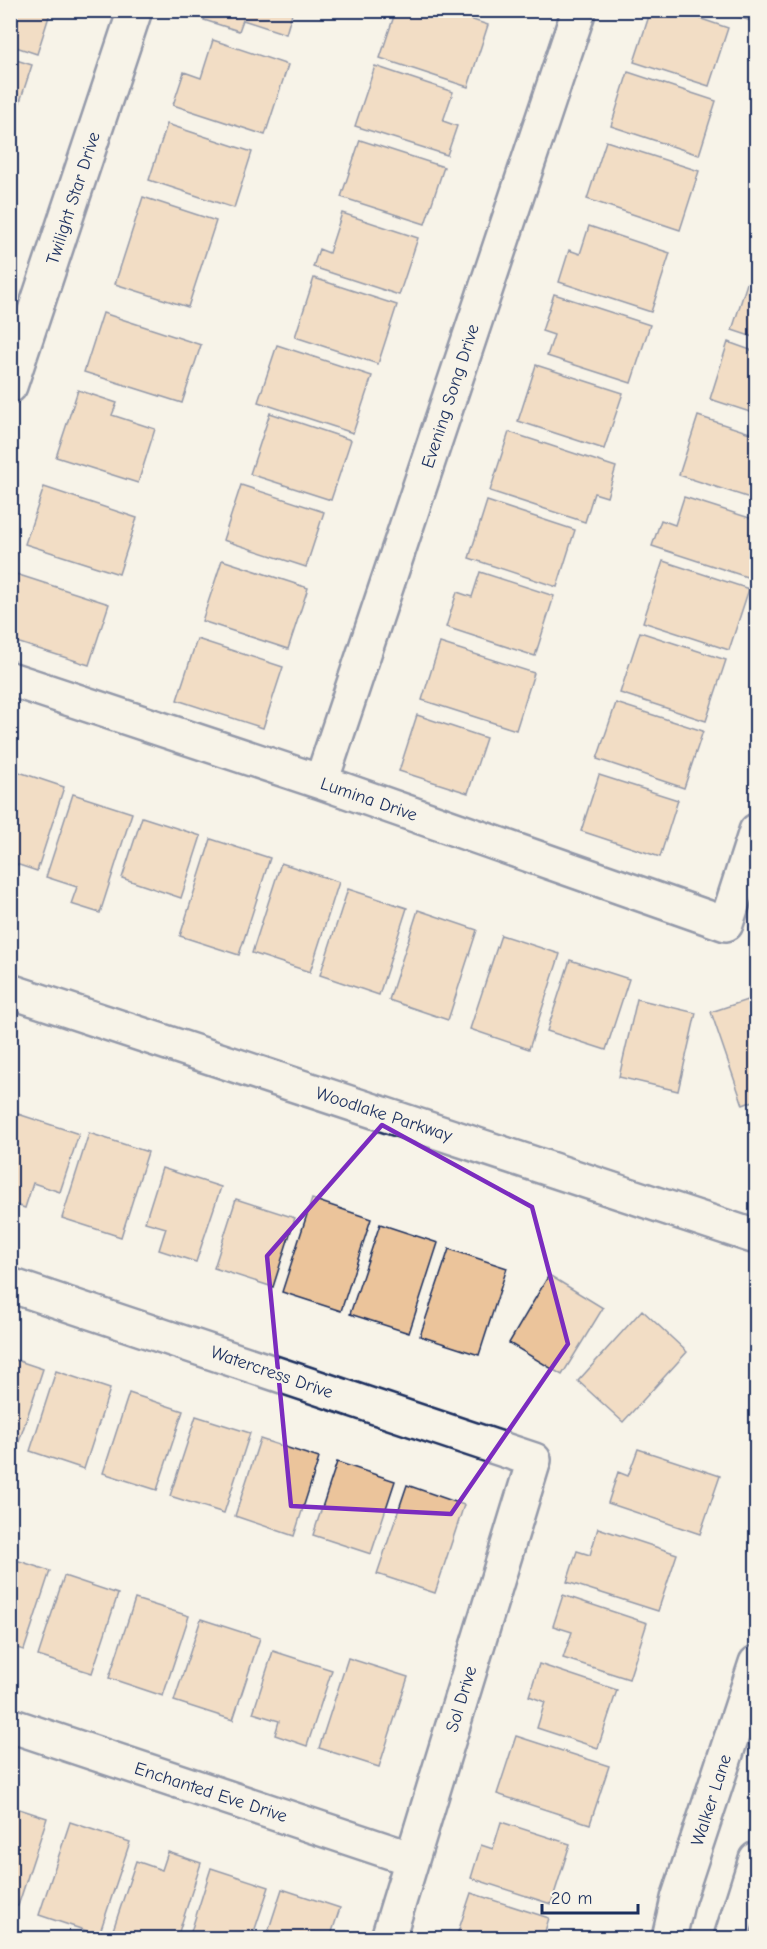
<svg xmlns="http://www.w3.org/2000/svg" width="767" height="1949" font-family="'Comic Neue',sans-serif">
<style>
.building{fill:#ebc49b;stroke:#1b2f5e;stroke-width:1.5}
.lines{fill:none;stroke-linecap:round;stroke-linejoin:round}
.minor-casing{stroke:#1b2f5e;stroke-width:38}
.minor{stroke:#f7f3e8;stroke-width:33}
.marked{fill:none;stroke:#7b2cbf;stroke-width:4.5;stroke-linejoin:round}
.labels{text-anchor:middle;stroke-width:5;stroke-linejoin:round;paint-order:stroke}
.street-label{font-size:18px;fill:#1b2f5e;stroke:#f7f3e8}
</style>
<rect width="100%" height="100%" fill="#f7f3e8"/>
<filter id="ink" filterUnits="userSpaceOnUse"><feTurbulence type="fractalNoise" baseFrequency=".0167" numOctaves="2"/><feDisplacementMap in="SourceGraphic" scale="12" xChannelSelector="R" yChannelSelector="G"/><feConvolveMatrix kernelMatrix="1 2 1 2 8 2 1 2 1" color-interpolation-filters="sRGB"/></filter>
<g filter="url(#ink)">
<path class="building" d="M10,10H51L37,54L10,45Z
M207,10H293L286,34L243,20L239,31L204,20Z
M396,10H443L488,25L468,87L380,58Z
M651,10H675L728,28L709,86L634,62Z
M718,10H755L751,21Z
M213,40L288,65L265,135L173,105L184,72L201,78Z
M10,58L32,65L10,132Z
M375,66L453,92L443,121L457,126L447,155L355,126Z
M628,72L716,101L699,155L611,126Z
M167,124L252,152L234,208L149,180Z
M360,140L444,167L425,224L341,197Z
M606,141L699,171L680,230L587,199Z
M143,197L216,221L188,307L115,284Z
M342,213L418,238L399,295L313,267L319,249L329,253Z
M589,226L670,253L651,312L559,282L569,250L580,254Z
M750,274L756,276V338L732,330Z
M314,278L397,305L378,364L295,337Z
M554,294L650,325L631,383L547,356L554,335L542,331Z
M103,313L201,345L182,403L84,372Z
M728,342L756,352V414L710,399Z
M277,345L372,376L353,433L258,402Z
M536,365L623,393L604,449L518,421Z
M78,390L117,403L112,415L155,429L138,483L56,457Z
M270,413L351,440L331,500L250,474Z
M698,416L756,435V500L679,475Z
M509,432L616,467L607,497L594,493L585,522L490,491Z
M241,485L324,512L306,567L223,540Z
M44,487L137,518L119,574L25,544Z
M684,497L756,520V568L753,579L652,546L661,520L675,525Z
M487,501L575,530L557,587L469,558Z
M222,560L308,588L288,649L202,621Z
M663,561L749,589L729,650L643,622Z
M480,572L554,596L535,656L446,627L457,592L472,597Z
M16,574L109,604L89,665L10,640V590Z
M640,632L726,660L706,721L620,693Z
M197,639L283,667L263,728L177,700Z
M440,643L534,673L516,730L422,700Z
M616,703L703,731L684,788L597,759Z
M417,715L486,738L468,793L399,771Z
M10,769L64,787L37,871L10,862Z
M599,775L678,800L660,857L581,831Z
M73,794L132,813L100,913L71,904L77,887L46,877Z
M142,817L201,836L181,898L122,878Z
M211,839L270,858L239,955L180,936Z
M281,863L339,882L310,972L252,953Z
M348,889L407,908L379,995L320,975Z
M418,910L477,930L448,1020L389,1000Z
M501,935L560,954L529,1049L470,1029Z
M570,960L629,979L606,1050L547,1031Z
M756,997V1100L743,1105L711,1012Z
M637,999L696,1013L678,1091L619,1077Z
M18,1114L79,1134L60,1192L33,1183L25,1208L10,1203V1137Z
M89,1133L148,1152L121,1237L62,1218Z
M162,1168L221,1187L196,1262L159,1250L166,1228L145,1222Z
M236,1199L295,1218L273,1287L214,1268Z
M312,1199L371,1219L341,1311L282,1292Z
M380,1224L438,1243L409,1333L350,1314Z
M449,1249L507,1268L479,1355L420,1336Z
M549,1275L603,1308L562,1375L509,1343Z
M642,1310L687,1352L623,1422L578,1381Z
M10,1358L43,1369L13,1460L10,1459Z
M56,1371L110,1389L84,1469L30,1451Z
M129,1393L183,1411L157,1490L103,1473Z
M196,1416L250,1433L224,1513L170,1496Z
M260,1439L319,1458L294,1536L235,1516Z
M638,1449L720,1476L700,1534L608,1503L618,1472L628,1476Z
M337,1462L395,1481L371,1554L313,1535Z
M407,1485L464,1505L435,1593L377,1574Z
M598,1528L677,1554L658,1611L567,1582L577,1551L590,1555Z
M10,1558L50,1571L24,1650L10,1646Z
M64,1576L118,1594L92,1673L38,1656Z
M563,1595L647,1623L629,1679L563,1658L572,1632L553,1626Z
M135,1599L189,1616L163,1696L109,1678Z
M201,1619L260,1638L233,1720L174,1701Z
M273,1651L332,1670L307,1746L275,1735L279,1721L253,1713Z
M348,1658L408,1677L379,1767L319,1748Z
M539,1664L617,1690L598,1748L537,1728L545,1702L529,1696Z
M516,1736L609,1766L590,1824L497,1794Z
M10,1806L47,1818L18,1906L10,1904Z
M70,1822L130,1842L99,1935L39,1915Z
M501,1822L570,1844L551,1904L471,1878L481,1845L493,1849Z
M168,1852L201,1863L177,1938H140L113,1930L136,1861L162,1870Z
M211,1868L269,1887L252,1938H189Z
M282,1889L340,1908L330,1938H266Z
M471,1893L549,1918L543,1938H456Z"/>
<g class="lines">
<g class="minor-casing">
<path id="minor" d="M10,386L135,10
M10,679L321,782L726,924L756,831
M321,782L579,10
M10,991L756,1237
M10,1285L534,1460L388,1938
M10,1725L412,1859
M669,1938L678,1899L756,1663
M731,1938L756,1859"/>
</g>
<use href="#minor" class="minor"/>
</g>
</g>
<path d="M0 0H767V1949H0ZM382,1125L532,1207L568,1344L451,1514L291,1506L267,1256Z" fill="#f7f3e8" fill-opacity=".55" fill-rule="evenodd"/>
<path class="marked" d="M382,1125L532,1207L568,1344L451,1514L291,1506L267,1256Z"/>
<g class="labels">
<g class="street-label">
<text transform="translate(73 198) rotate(-72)" y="6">Twilight Star Drive</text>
<text transform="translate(450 396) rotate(-72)" y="6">Evening Song Drive</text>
<text transform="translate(369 799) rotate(19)" y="6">Lumina Drive</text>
<text transform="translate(384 1114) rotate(18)" y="6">Woodlake Parkway</text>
<text transform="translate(272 1372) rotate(19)" y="6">Watercress Drive</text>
<text transform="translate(461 1699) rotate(-73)" y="6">Sol Drive</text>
<text transform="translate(211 1792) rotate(18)" y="6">Enchanted Eve Drive</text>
<text transform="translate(711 1800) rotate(-72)" y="6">Walker Lane</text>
</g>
</g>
<rect width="767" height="1949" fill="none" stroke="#f7f3e8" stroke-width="36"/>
<rect x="18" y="18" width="731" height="1913" fill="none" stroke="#1b2f5e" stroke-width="2" filter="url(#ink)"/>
<path d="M542 1904v9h96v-9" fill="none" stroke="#1b2f5e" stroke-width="3"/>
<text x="551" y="1904" font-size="18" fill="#1b2f5e" stroke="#f7f3e8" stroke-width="4.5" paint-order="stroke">20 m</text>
</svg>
